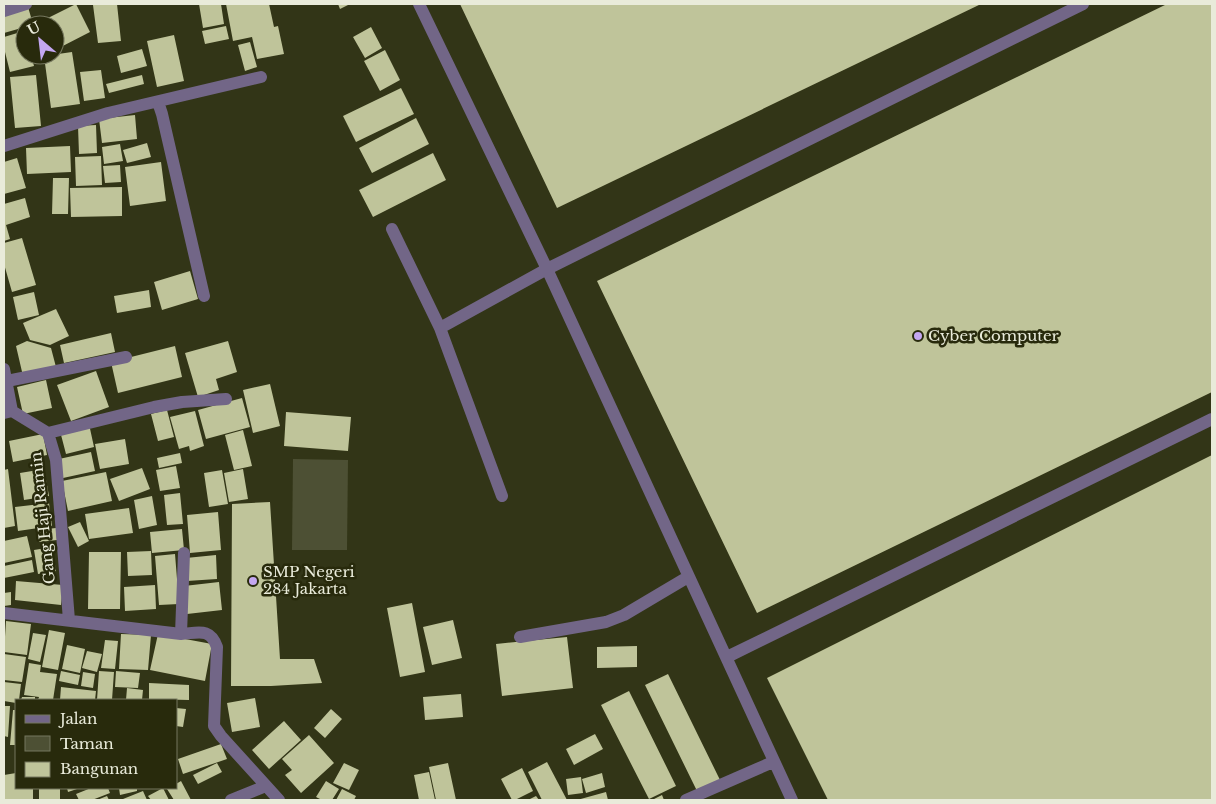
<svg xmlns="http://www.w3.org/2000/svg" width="1216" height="804" font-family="'Libre Baskerville',serif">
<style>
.green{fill:#4d5034}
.building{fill:#bfc49a}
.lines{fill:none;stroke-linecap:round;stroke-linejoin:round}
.lane{stroke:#726687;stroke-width:12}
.street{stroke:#726687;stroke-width:12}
.poi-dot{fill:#c4a7f1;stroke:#282a0c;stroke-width:2}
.labels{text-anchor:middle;stroke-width:5;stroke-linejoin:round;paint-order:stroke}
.poi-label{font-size:15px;fill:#e9ebda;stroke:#282a0c;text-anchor:start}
.street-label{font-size:15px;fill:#e9ebda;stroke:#282a0c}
</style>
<rect width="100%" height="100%" fill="#323517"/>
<path class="green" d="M293,459L348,460L347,550H292Z"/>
<path class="building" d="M76,4L90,32L55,50V25H39L38,23Z
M117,4L121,41L98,43L93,5Z
M199,4H221L224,24L203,28Z
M226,4H269L274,27L278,26L284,54L257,59L252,37L233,41Z
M338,4H350L340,9Z
M460,4H981L557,208Z
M1167,4H1212V392L757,613L597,281Z
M28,7L33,24L25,25V27L4,33V14Z
M226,26L229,39L205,44L202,31Z
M371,27L382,48L365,58L353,37Z
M24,31L25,55H31L34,66L10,72L4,48V37Z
M174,35L184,81L157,87L147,41Z
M250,42L257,67L245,71L238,45Z
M142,49L147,66L121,73L117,56Z
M385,50L400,80L380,91L364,61Z
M72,52L80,104L51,108L44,56Z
M101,70L105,98L84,101L80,72Z
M36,75L41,126L15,128L10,77Z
M142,75L144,84L109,93L106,84Z
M401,88L414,114L356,142L343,116Z
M135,115L137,139L102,143L99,119Z
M416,118L429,144L372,173L359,148Z
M96,125L97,153L79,154L78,126Z
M147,143L151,157L127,163L123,150Z
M120,144L123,161L104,164L102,147Z
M70,146L71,172L27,174L26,148Z
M433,153L446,180L373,217L359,190Z
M101,156L102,185L76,186L75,157Z
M17,158L26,188L4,194V162Z
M161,162L166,201L130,206L125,167Z
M120,165L121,182L105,183L103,166Z
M53,178H69L68,214H52Z
M122,187V216L71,217L70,188Z
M25,198L30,217L6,225L10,239L4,241V220L5,221L4,204Z
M22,238L36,285L12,292L4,264V243Z
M190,271L198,299L162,310L154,282Z
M149,290L151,307L117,313L114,296Z
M34,292L39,315L18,320L13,297Z
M56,309L69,336L50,345L30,340L23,323Z
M111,333L115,352L64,363L60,345Z
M27,341L51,348L56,367L23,376L16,346Z
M228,341L237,372L216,379L219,390L198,397L185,353Z
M175,346L182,377L118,393L111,362Z
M96,371L109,407L71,421L57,385Z
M46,380L52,408L23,414L17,387Z
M270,384L280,426L253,433L243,390Z
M242,398L250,427L206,439L198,410Z
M167,410L174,437L158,441L151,414Z
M195,411L204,446L190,451L189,446L179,449L170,417Z
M286,412L351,417L348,451L284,446Z
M89,424L94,447L66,454L60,431Z
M243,430L252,466L234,470L225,435Z
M43,434L47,455L13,462L9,441Z
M125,439L129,464L100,469L95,444Z
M91,452L95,471L63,478L59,459Z
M180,453L182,463L159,468L157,458Z
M1212,455V800H828L767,678Z
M176,466L180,488L160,491L156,470Z
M142,468L150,489L119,501L110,479Z
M8,469L15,526L4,528V470Z
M44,469L49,496L24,500L20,473Z
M243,469L248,499L229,502L224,473Z
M222,470L228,504L209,507L204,473Z
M106,472L112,501L68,511L62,481Z
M180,493L183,524L167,525L164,495Z
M152,496L157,525L139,529L134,500Z
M270,502L280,659H314L322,683L271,686H231L232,504Z
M49,503L52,526L18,531L15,507Z
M129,508L133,533L89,539L85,514Z
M218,512L221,550L190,553L187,515Z
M80,522L89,541L78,547L68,527Z
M56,528L57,540L39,542L38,530Z
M182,529L184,550L152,553L150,532Z
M27,536L32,557L4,563V541Z
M52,547L56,571L38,574L34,550Z
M151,551L152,575L128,576L127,552Z
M89,552H121L120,609H88Z
M175,554L179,604L159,605L155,556Z
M216,555L217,579L187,581L186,558Z
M32,560L34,572L4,578V566Z
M16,581L63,585L61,605L15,600Z
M219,582L222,610L187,614L184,586Z
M155,585L156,609L125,611L124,587Z
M11,592V605L4,606V593Z
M412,603L425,672L400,677L387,608Z
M453,620L462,658L432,665L423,627Z
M6,621L31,624L27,655L4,652Z
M49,630L65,633L58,670L42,667Z
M33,633L46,635L40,662L28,659Z
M121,634L151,635L148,670L119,669Z
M158,634L212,644L205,681L150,670Z
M567,637L573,688L502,696L496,644Z
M105,640L118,641L115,669L101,668Z
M67,645L85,649L80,673L62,669Z
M637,646V667L597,668V647Z
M87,651L102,654L97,672L82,668Z
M4,654L26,657L22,682L4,680Z
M29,663L41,665L40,672L57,674L53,700H38L39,697L24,695Z
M61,671L80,675L78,685L59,681Z
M99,671L114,672L112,700H97Z
M116,671L140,673L138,688L115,687Z
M83,672L95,674L93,688L81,686Z
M668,674L721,782L698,793L645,685Z
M4,682L21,684L19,700H16V703L4,701Z
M149,683L189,685V700L149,699Z
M61,687L96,691L95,700H60Z
M127,688L143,690L142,700H126Z
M629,691L676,786L649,799L601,705Z
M461,694L463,717L425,720L423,697Z
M22,697H35V700H21Z
M255,698L260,727L232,732L227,703Z
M4,706H10L8,737L4,736Z
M176,708L186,709L183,727L176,726Z
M331,709L342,719L325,738L314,728Z
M13,710H16V745H10Z
M284,721L301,740L269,769L252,750Z
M595,734L603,749L574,765L566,749Z
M309,735L334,763L301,793L285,775L292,770L282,759Z
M221,744L227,759L183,774L178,759Z
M547,762L567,800H542L528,772Z
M217,763L222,772L198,784L193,775Z
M344,763L359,770L349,790L333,783Z
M448,763L456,800H436L429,767Z
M522,768L533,791L515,800H512L501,779Z
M429,772L435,800H419L414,775Z
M16,773V788H33V800H4V775Z
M602,773L605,787L586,793L582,779Z
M581,777L583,793L568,795L566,779Z
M181,781L191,800H174L167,789L176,788V784Z
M326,781L339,789L332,800H322L316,797Z
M39,788H60V800H39Z
M67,788H80L68,792Z
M91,788H108L110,793L92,800H79L76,794Z
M119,788H137V791L120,795Z
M163,788L169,800H151L148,796Z
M342,789L356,796L354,800H336Z
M143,791L147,800H123V799Z
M606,792L608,800H577Z
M662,795L664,800H652Z
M107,796L109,800H97Z
M536,796L539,800H528Z"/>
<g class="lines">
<path class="lane" d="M419,4L547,269L792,800
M392,229L440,328
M502,496L440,328L547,269L1083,4
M520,637L606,622L624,615L688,577
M727,657L1212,419
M686,800L773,762"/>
<path class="street" d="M4,11L26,4
M158,102L162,114L204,296
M4,146L108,113L261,77
M4,369L12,411
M7,381L126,357
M4,413L12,411L48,433L56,460L69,620
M48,433L154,407L182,402L226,399
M4,613L181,634C198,633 210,627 217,647L214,726L221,736L279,800
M181,634L184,553
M231,800L266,786"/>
</g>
<g class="poi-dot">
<circle cx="918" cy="336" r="5"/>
<circle cx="253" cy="581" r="5"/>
</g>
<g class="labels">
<g class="poi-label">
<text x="928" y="341">Cyber Computer</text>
<text x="263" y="577">SMP Negeri<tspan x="263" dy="17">284 Jakarta</tspan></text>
</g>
<g class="street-label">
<text transform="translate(43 518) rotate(-96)" y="5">Gang Haji Ramin</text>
</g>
</g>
<rect width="1216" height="804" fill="none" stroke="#e9ebda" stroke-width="10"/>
<rect x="15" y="699" width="162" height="90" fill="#282a0c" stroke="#75775e"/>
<rect x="25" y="715" width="25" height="8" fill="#726687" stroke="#75775e"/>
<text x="60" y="724" font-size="15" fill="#e9ebda">Jalan</text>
<rect x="25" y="736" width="25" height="15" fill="#4d5034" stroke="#75775e"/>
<text x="60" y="749" font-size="15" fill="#e9ebda">Taman</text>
<rect x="25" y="762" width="25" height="15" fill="#bfc49a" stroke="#75775e"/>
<text x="60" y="774" font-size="15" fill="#e9ebda">Bangunan</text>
<g transform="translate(40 40) rotate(332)"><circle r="24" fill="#282a0c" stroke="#75775e"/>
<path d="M0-4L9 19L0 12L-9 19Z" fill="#c4a7f1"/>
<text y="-8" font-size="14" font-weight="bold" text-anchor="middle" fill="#e9ebda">U</text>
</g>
</svg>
